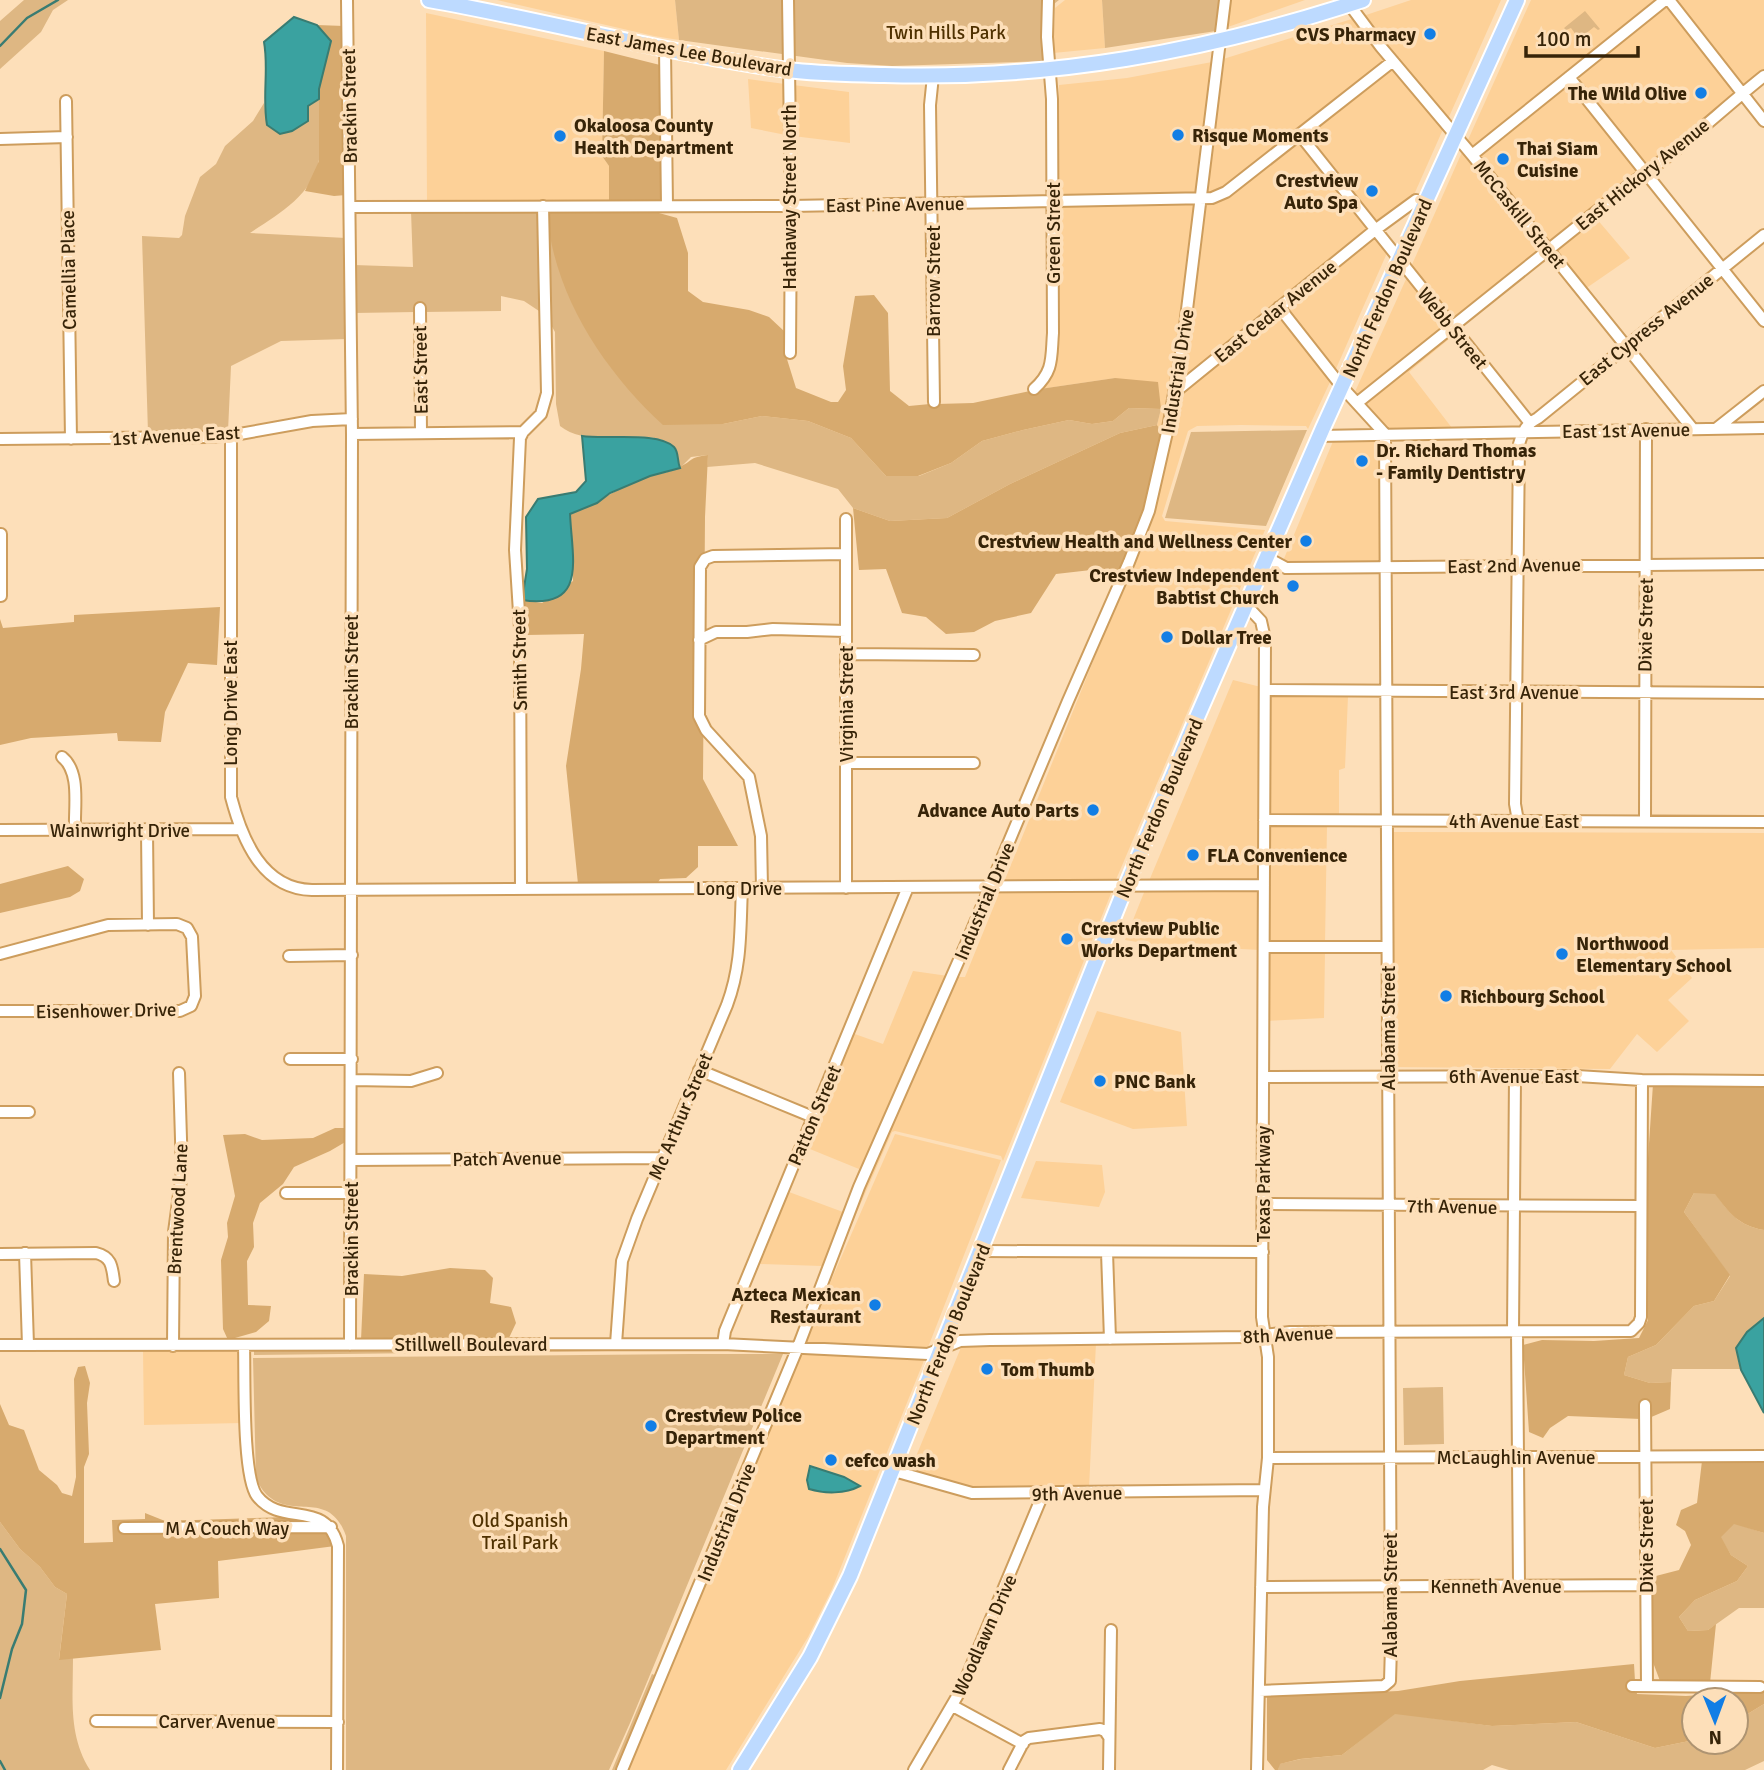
<svg xmlns="http://www.w3.org/2000/svg" width="1764" height="1770" font-family="Signika,sans-serif">
<style>
.built{fill:#fdd198}
.green{fill:#deb783}
.forest{fill:#d7aa6e}
.water{fill:#3aa2a0;stroke:#397c72;stroke-width:2}
.lines{fill:none;stroke-linecap:round;stroke-linejoin:round}
.stream{stroke:#397c72;stroke-width:2.5}
.minor-casing{stroke:#cd9d5d;stroke-width:14}
.major-casing{stroke:#fff;stroke-width:18}
.minor{stroke:#fff;stroke-width:10}
.major{stroke:#bddaff;stroke-width:14}
.poi-dot{fill:#127ee5;stroke:#fddfb9;stroke-width:2.5}
.labels{text-anchor:middle;stroke-width:7;stroke-linejoin:round;paint-order:stroke}
.park-label{font-size:19px;fill:#4f3100;stroke:#fddfb9}
.poi-label{font-size:19px;font-weight:bold;fill:#372408;stroke:#fddfb9;text-anchor:start}
.street-label{font-size:19px;fill:#372408;stroke:#fddfb9}
</style>
<rect width="100%" height="100%" fill="#fddfb9"/>
<path class="built" d="M497,0H675L679,40L654,36Z
M1065,0H1102L1105,48L1053,53L1055,8Z
M1229,0H1305L1225,28Z
M1411,0H1501L1448,119L1363,16Z
M1531,0H1659L1473,149L1467,142Z
M1674,0H1764V71L1743,88Z
M1667,4L1737,93L1646,168L1574,78Z
M426,13L604,51L602,156L609,166V201L427,203Z
M1355,18L1387,60L1265,157L1216,193L1203,195L1220,60Z
M1212,62L1196,195L1057,197L1059,85L1127,78Z
M1393,66L1444,127L1413,197L1375,224L1305,135Z
M748,79L785,84L786,135L751,128Z
M1568,83L1639,172L1549,244L1478,156Z
M793,85L849,92L850,143L793,136Z
M1299,140L1369,229L1180,382L1202,204L1218,201L1228,196Z
M1463,150L1543,249L1453,321L1410,269Z
M1195,204L1179,341L1153,482L1161,431L1157,425L1161,409L1115,378L1040,389L1051,378L1054,367L1057,205Z
M1596,218L1630,258L1585,289L1554,250Z
M1374,236L1387,253L1335,371L1285,308Z
M1407,277L1447,326L1357,397L1354,394Z
M1279,313L1331,380L1308,429L1306,426L1241,425L1197,426L1188,431L1162,516L1165,521L1265,530L1115,882H1004L1128,575L1178,395Z
M1452,333L1454,335L1409,372L1452,428L1386,430L1363,404Z
M1334,439H1381L1382,563L1287,564L1283,561Z
M1233,680L1261,687L1260,880L1149,881Z
M1269,695L1348,696L1345,768L1339,770V817L1268,816Z
M1268,824L1327,826L1325,943H1267Z
M1393,832L1764,833V948L1671,950L1692,978L1668,1000L1689,1021L1657,1052L1637,1034L1610,1069L1392,1067Z
M1260,889V950L1149,944L1125,940L1145,890Z
M1000,891H1112L1003,1161L1001,1156L895,1131L892,1132L826,1283L862,1189L956,977H965Z
M1267,952H1325L1324,1018L1267,1021Z
M913,971L948,976L795,1343H793L822,1266L760,1264L789,1192L843,1212L859,1169L805,1147L852,1033L883,1044Z
M1097,1011L1181,1032L1187,1126L1133,1129L1060,1102Z
M895,1134L1001,1160L927,1350L803,1345Z
M1036,1161L1102,1165L1105,1192L1099,1207L1021,1198Z
M1096,1343L1089,1488L973,1489L910,1471L962,1345Z
M143,1350H241L243,1423L144,1425Z
M800,1352L925,1358L832,1589L808,1637L726,1770H626Z"/>
<path class="green" d="M24,0H68L53,10L41,32L0,69V21Z
M675,0H1059L1050,7L1049,61L892,66L847,63L679,40Z
M1102,0H1219L1216,31L1105,48Z
M1585,11L1600,29L1598,30L1594,27L1579,39L1571,28L1566,30L1564,28Z
M319,99C319,118 323,141 319,160C313,195 277,215 250,233L346,238L347,339L281,341L231,366L228,431L148,433L142,236L179,238L182,235L185,216L200,177L216,164L225,146L253,121L264,103L267,125Z
M539,210L542,313L524,301L501,296V311L423,312V303L416,304V312L354,313V265L413,267L411,211Z
M548,233L723,424L762,416L808,421L851,438L886,476H919L951,463L982,441L1023,430L1069,420L1092,424L1113,421L1129,408L1161,409L1157,425L1120,433L1010,484L947,518L890,521L853,508L838,489L755,463L707,467L708,455L691,457L680,468C677,461 679,451 674,447C648,423 593,452 560,426L556,404L555,332L550,323Z
M1307,430L1266,526L1165,518L1191,432Z
M1694,1193H1715C1729,1213 1739,1226 1764,1230V1318L1736,1348L1740,1369H1672L1671,1382L1650,1383L1624,1375L1628,1357L1656,1345L1694,1306L1714,1301L1730,1276L1684,1212Z
M608,1348V1351L254,1355V1351Z
M690,1354H783L630,1723L609,1770H346V1536C329,1488 293,1521 266,1494C262,1490 259,1484 256,1479L253,1358Z
M1443,1387L1444,1444L1404,1445L1403,1388Z
M0,1522L20,1549L40,1567L55,1587L67,1594L59,1659L73,1658C73,1698 68,1735 90,1770H0Z
M1734,1523L1764,1533V1608H1739L1708,1630L1688,1631L1679,1617L1695,1600L1737,1581L1748,1566L1731,1555L1720,1537Z
M652,1674L657,1676L618,1770H612Z
M1764,1704V1761L1745,1770H1509L1492,1765L1483,1770H1278L1279,1764L1301,1759L1342,1755L1395,1713L1492,1726L1576,1722L1655,1748L1694,1740V1742H1736V1721Z"/>
<path class="forest" d="M317,25L344,26L346,195L334,196L305,191L319,161V89L331,41Z
M604,51L660,65L662,201H609V166L602,156Z
M547,210H659V213L677,218L688,253V291L703,302L749,310L769,317L784,331L786,356L796,388L831,402H838L846,390L843,366L855,296L874,295L888,313L890,391L909,406L930,404V406L937,407V404L973,403L1030,391L1033,395L1040,389L1115,378L1158,382L1161,409L1129,408L1113,421L1092,424L1069,420L1023,430L982,441L951,463L918,476H886L851,438L808,421L762,416L723,424L663,425C604,371 552,293 547,210Z
M1157,425L1161,431L1153,482L1145,509L1119,575L1091,570L1056,574L1031,613L995,621L974,632L946,634L926,617L902,613L886,569L859,570L853,508L890,521L947,518L1010,484L1120,433Z
M708,455L705,517L703,779L738,846H698V867L686,878L660,879L657,884H578L566,766L581,669L584,634L526,635L522,600L542,603L573,581L570,514C597,503 620,487 648,476C658,473 671,473 680,467C695,459 688,458 708,455Z
M220,607L217,665L188,663L165,712L161,742L118,741L117,733L31,738L0,745V619L3,628L74,622V615Z
M68,866L84,879L80,891L70,897L0,913V884Z
M1653,1084L1764,1085V1230C1739,1226 1729,1213 1715,1194L1694,1193L1684,1212L1730,1275L1714,1301L1694,1306L1656,1345L1628,1357L1624,1375L1650,1383L1671,1382L1670,1409L1649,1418L1648,1401H1641V1419L1568,1416L1550,1428L1543,1438L1529,1432L1523,1345L1542,1340L1594,1341L1639,1338L1648,1320L1645,1203Z
M335,1128H348L347,1141L330,1151L294,1167L283,1184L260,1203L253,1223L254,1247L247,1261L248,1305L271,1306L269,1321L256,1332L228,1340L223,1329L221,1260L228,1237L227,1223L235,1196L223,1135L245,1134L262,1140L313,1138Z
M450,1268L485,1270L493,1278L490,1303L511,1307L516,1323L508,1340H361L364,1274L402,1276Z
M85,1366L90,1383L87,1403L89,1454L84,1467V1543L113,1542L112,1520L145,1519V1513L165,1521L288,1517L319,1523L120,1524L121,1532H329L335,1546L218,1561L219,1598L155,1604L161,1650L59,1660L67,1594L55,1587L40,1567L20,1549L0,1522V1404L9,1425L24,1430L39,1470L57,1485L62,1493L72,1496L76,1477L74,1379L78,1367Z
M1702,1461H1764V1533L1734,1524L1721,1537L1731,1555L1748,1566L1737,1581L1695,1600L1679,1617L1688,1631L1708,1630L1716,1624L1710,1683L1660,1681L1651,1657L1652,1577L1679,1570L1691,1545L1685,1531L1676,1525L1681,1510L1697,1503Z
M1634,1664L1635,1681L1628,1682V1690H1636L1637,1694L1686,1696L1763,1691L1764,1682V1704L1736,1721V1700H1694V1740L1655,1748L1576,1722L1492,1726L1395,1714L1342,1755L1300,1759L1280,1764L1278,1770H1275L1267,1760V1697L1398,1691L1460,1681Z"/>
<path class="water" d="M294,17L317,25L331,41L319,89V99L308,106V121L292,131L280,134L267,125C262,97 269,69 264,42Z
M582,436C606,440 658,431 674,447C679,452 677,461 680,468L650,476L610,493L597,503L570,514C572,559 588,610 522,600L527,569L526,517L538,499L576,492L586,481Z
M1764,1318V1413L1741,1370L1736,1348L1747,1332Z
M810,1466L844,1477L860,1486C845,1494 825,1494 809,1489L807,1480Z"/>
<g class="lines">
<path class="stream" d="M0,46L27,18L58,0
M0,1549L26,1590L22,1624L12,1649L0,1698
M0,1761L5,1770"/>
<g class="minor-casing">
<path id="minor" d="M347,0L352,434L350,1345
M788,0L791,206L790,353
M1346,0L1381,47L1472,155L1692,428
M1669,0L1764,121
M665,49L667,206
M933,76L930,105L934,402
M1569,77L1764,321
M66,101L71,439
M1300,135L1529,422
M0,139L67,137
M1472,155L1665,0
M350,207L791,206L1212,198L1226,192L1393,61
M420,308L421,433
M1034,389C1054,371 1051,358 1053,333L1052,99L1047,37L1048,0
M1175,392L1375,230L1416,200L1425,202
M1357,403L1633,182C1679,151 1720,111 1764,76
M1717,428L1764,391
M352,434L523,432L541,414L547,393L543,206
M231,435V797C242,839 262,889 312,890L1264,885
M1319,436L1764,428
M0,439L208,437L234,435L312,421L352,419
M846,519V888
M1,534V596
M1266,557L1286,568L1764,564
M1246,605L1261,621L1265,639L1262,1317L1268,1357V1458L1263,1507L1257,1770
M699,640L716,632H747L773,629L846,631
M846,654L974,655
M1265,690L1764,693
M62,757C81,772 74,807 75,829
M846,763H974
M1264,820L1764,822
M1518,821L1515,804L1519,444C1523,431 1526,424 1538,418L1764,235
M1645,821L1646,429
M0,830L240,829
M147,831L148,925
M762,888L761,836L749,777L706,730L699,716L700,567L705,559L713,556L846,554
M521,889L520,628L515,550L520,438L523,432
M1264,947H1387
M0,954L108,925L177,924L187,928L192,937L195,996L191,1006L180,1011H0
M289,956L352,955
M290,1059H352
M699,1070L813,1117
M1263,1077L1577,1076L1642,1080L1764,1081
M352,1080L411,1081L437,1073
M0,1112H29
M351,1160L663,1158
M286,1193H351
M1263,1204L1641,1206
M981,1251L1263,1252
M1107,1252L1110,1339
M25,1253L28,1345
M0,1254L96,1253C112,1257 112,1267 114,1281
M1513,1332L1515,1077
M1517,1332L1519,1585
M616,1344L622,1261L637,1219L727,1005C742,965 740,930 742,888
M723,1344L725,1331L908,887
M0,1345L723,1344L928,1354L960,1341L990,1340L1246,1337L1290,1332L1631,1331L1639,1323L1641,1317L1642,1080
M173,1346L174,1232L182,1172L179,1073
M244,1346C245,1375 242,1476 257,1496C282,1528 326,1498 338,1546L337,1770
M1645,1405L1647,1686
M1268,1458L1764,1456
M894,1471L972,1493L1264,1490
M124,1528L331,1527
M1261,1587L1646,1585
M1632,1686L1760,1687
M1259,1691L1384,1686L1390,1681L1391,1646L1385,434L1342,387L1279,307
M953,1706L1023,1744
M96,1721L338,1722
M622,1770L798,1347L859,1187L966,944L1068,701L1129,562L1149,511L1168,428L1183,342L1225,0
M914,1770L962,1688L1043,1494
M1009,1770L1024,1741L1029,1738L1100,1729L1105,1731L1109,1737
M1109,1770L1111,1630"/>
</g>
<g class="major-casing">
<path id="major" d="M429,0C549,21 667,54 788,70C819,74 852,74 884,75C1050,80 1205,52 1363,0
M740,1770L810,1657L850,1576L1126,886L1195,722L1323,428L1517,0"/>
</g>
<use href="#minor" class="minor"/>
<use href="#major" class="major"/>
</g>
<g class="poi-dot">
<circle cx="1430" cy="34" r="7"/>
<circle cx="1701" cy="93" r="7"/>
<circle cx="1178" cy="135" r="7"/>
<circle cx="560" cy="136" r="7"/>
<circle cx="1503" cy="159" r="7"/>
<circle cx="1372" cy="191" r="7"/>
<circle cx="1362" cy="461" r="7"/>
<circle cx="1306" cy="541" r="7"/>
<circle cx="1293" cy="586" r="7"/>
<circle cx="1167" cy="637" r="7"/>
<circle cx="1093" cy="810" r="7"/>
<circle cx="1193" cy="855" r="7"/>
<circle cx="1067" cy="939" r="7"/>
<circle cx="1562" cy="954" r="7"/>
<circle cx="1446" cy="996" r="7"/>
<circle cx="1100" cy="1081" r="7"/>
<circle cx="875" cy="1305" r="7"/>
<circle cx="987" cy="1369" r="7"/>
<circle cx="651" cy="1426" r="7"/>
<circle cx="831" cy="1460" r="7"/>
</g>
<g class="labels">
<g class="park-label">
<text x="946" y="39">Twin Hills Park</text>
<text x="520" y="1527">Old Spanish<tspan x="520" dy="22">Trail Park</tspan></text>
</g>
<g class="poi-label">
<text x="1416" y="41" text-anchor="end">CVS Pharmacy</text>
<text x="1687" y="100" text-anchor="end">The Wild Olive</text>
<text x="574" y="132">Okaloosa County<tspan x="574" dy="22">Health Department</tspan></text>
<text x="1192" y="142">Risque Moments</text>
<text x="1517" y="155">Thai Siam<tspan x="1517" dy="22">Cuisine</tspan></text>
<text x="1358" y="187" text-anchor="end">Crestview<tspan x="1358" dy="22">Auto Spa</tspan></text>
<text x="1376" y="457">Dr. Richard Thomas<tspan x="1376" dy="22">- Family Dentistry</tspan></text>
<text x="1292" y="548" text-anchor="end">Crestview Health and Wellness Center</text>
<text x="1279" y="582" text-anchor="end">Crestview Independent<tspan x="1279" dy="22">Babtist Church</tspan></text>
<text x="1181" y="644">Dollar Tree</text>
<text x="1079" y="817" text-anchor="end">Advance Auto Parts</text>
<text x="1207" y="862">FLA Convenience</text>
<text x="1081" y="935">Crestview Public<tspan x="1081" dy="22">Works Department</tspan></text>
<text x="1576" y="950">Northwood<tspan x="1576" dy="22">Elementary School</tspan></text>
<text x="1460" y="1003">Richbourg School</text>
<text x="1114" y="1088">PNC Bank</text>
<text x="861" y="1301" text-anchor="end">Azteca Mexican<tspan x="861" dy="22">Restaurant</tspan></text>
<text x="1001" y="1376">Tom Thumb</text>
<text x="665" y="1422">Crestview Police<tspan x="665" dy="22">Department</tspan></text>
<text x="845" y="1467">cefco wash</text>
</g>
<g class="street-label">
<text transform="translate(689 51) rotate(10)" y="7">East James Lee Boulevard</text>
<text transform="translate(349 106) rotate(-91)" y="7">Brackin Street</text>
<text transform="translate(1642 174) rotate(-39)" y="7">East Hickory Avenue</text>
<text transform="translate(789 197) rotate(-90)" y="7">Hathaway Street North</text>
<text transform="translate(895 204) rotate(-1)" y="7">East Pine Avenue</text>
<text transform="translate(1520 214) rotate(51)" y="7">McCaskill Street</text>
<text transform="translate(1053 233) rotate(-90)" y="7">Green Street</text>
<text transform="translate(68 270) rotate(-91)" y="7">Camellia Place</text>
<text transform="translate(933 281) rotate(-90)" y="7">Barrow Street</text>
<text transform="translate(1387 288) rotate(-66)" y="7">North Ferdon Boulevard</text>
<text transform="translate(1275 311) rotate(-39)" y="7">East Cedar Avenue</text>
<text transform="translate(1453 328) rotate(51)" y="7">Webb Street</text>
<text transform="translate(1646 329) rotate(-39)" y="7">East Cypress Avenue</text>
<text transform="translate(420 370) rotate(-91)" y="7">East Street</text>
<text transform="translate(1177 371) rotate(-81)" y="7">Industrial Drive</text>
<text transform="translate(1626 430) rotate(-1)" y="7">East 1st Avenue</text>
<text transform="translate(176 435) rotate(-3)" y="7">1st Avenue East</text>
<text transform="translate(1514 565) rotate(-1)" y="7">East 2nd Avenue</text>
<text transform="translate(1645 625) rotate(-89)" y="7">Dixie Street</text>
<text transform="translate(519 660) rotate(-91)" y="7">Smith Street</text>
<text transform="translate(351 672) rotate(-90)" y="7">Brackin Street</text>
<text x="1514" y="699">East 3rd Avenue</text>
<text transform="translate(230 703) rotate(-90)" y="7">Long Drive East</text>
<text transform="translate(846 704) rotate(-90)" y="7">Virginia Street</text>
<text transform="translate(1159 808) rotate(-67)" y="7">North Ferdon Boulevard</text>
<text x="1514" y="828">4th Avenue East</text>
<text x="120" y="837">Wainwright Drive</text>
<text x="739" y="895">Long Drive</text>
<text transform="translate(984 901) rotate(-67)" y="7">Industrial Drive</text>
<text transform="translate(106 1010) rotate(-1)" y="7">Eisenhower Drive</text>
<text transform="translate(1388 1028) rotate(-90)" y="7">Alabama Street</text>
<text x="1514" y="1083">6th Avenue East</text>
<text transform="translate(814 1115) rotate(-67)" y="7">Patton Street</text>
<text transform="translate(680 1116) rotate(-67)" y="7">Mc Arthur Street</text>
<text transform="translate(507 1158) rotate(-1)" y="7">Patch Avenue</text>
<text transform="translate(1263 1184) rotate(-90)" y="7">Texas Parkway</text>
<text transform="translate(1452 1206) rotate(1)" y="7">7th Avenue</text>
<text transform="translate(177 1209) rotate(-87)" y="7">Brentwood Lane</text>
<text transform="translate(351 1239) rotate(-90)" y="7">Brackin Street</text>
<text transform="translate(948 1334) rotate(-68)" y="7">North Ferdon Boulevard</text>
<text transform="translate(1288 1334) rotate(-3)" y="7">8th Avenue</text>
<text x="471" y="1351">Stillwell Boulevard</text>
<text x="1516" y="1464">McLaughlin Avenue</text>
<text transform="translate(1077 1493) rotate(-1)" y="7">9th Avenue</text>
<text transform="translate(726 1522) rotate(-68)" y="7">Industrial Drive</text>
<text x="227" y="1535">M A Couch Way</text>
<text transform="translate(1646 1546) rotate(-90)" y="7">Dixie Street</text>
<text x="1496" y="1593">Kenneth Avenue</text>
<text transform="translate(1390 1595) rotate(-90)" y="7">Alabama Street</text>
<text transform="translate(984 1635) rotate(-66)" y="7">Woodlawn Drive</text>
<text x="217" y="1728">Carver Avenue</text>
</g>
</g>
<g transform="translate(1715 1721) rotate(179)"><circle r="33" fill="#fddfb9" stroke="#ae9472" stroke-width="2"/>
<path d="M0-5L12 26L0 18L-12 26Z" fill="#127ee5"/>
<text y="-10" font-size="19" font-weight="bold" text-anchor="middle" fill="#372408">N</text>
</g>
<path d="M1526 46v10h112v-10" fill="none" stroke="#372408" stroke-width="3.5"/>
<text x="1536" y="46" font-size="21" fill="#372408" stroke="#fddfb9" stroke-width="5" paint-order="stroke">100 m</text>
</svg>
